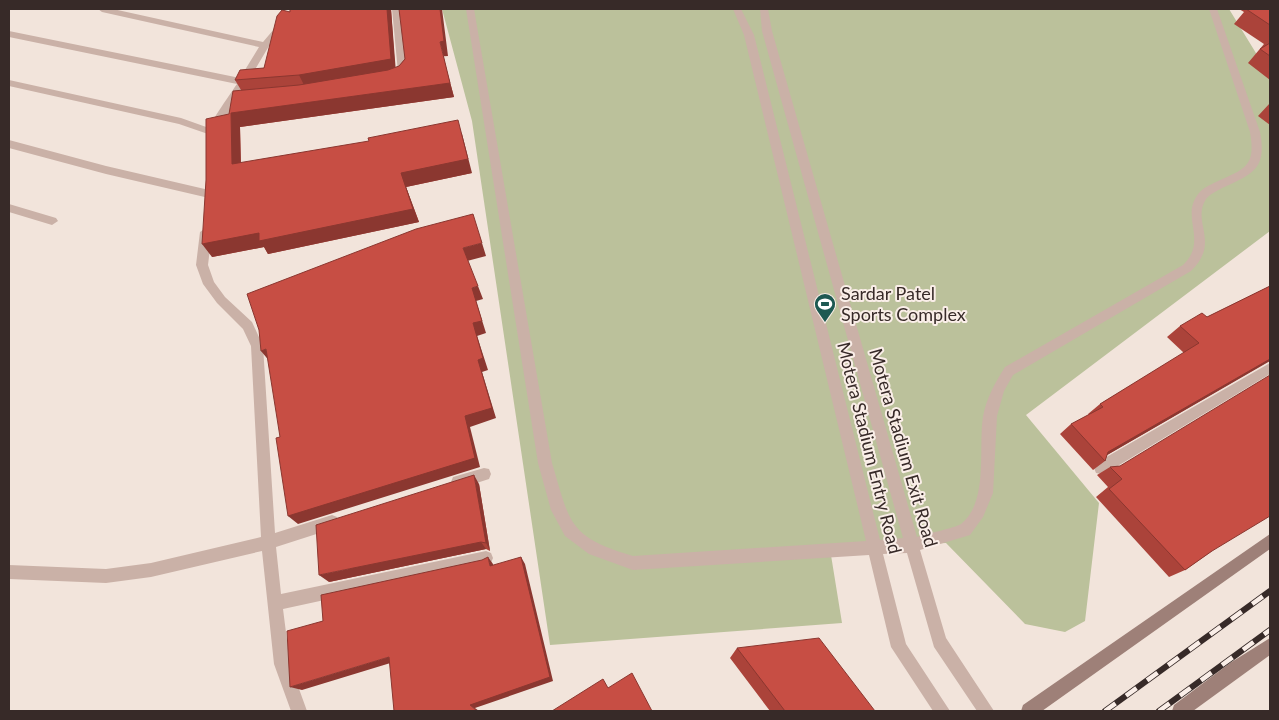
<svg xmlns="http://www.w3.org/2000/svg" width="1279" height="720" font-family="Lato,sans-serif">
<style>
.green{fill:#bbc19b}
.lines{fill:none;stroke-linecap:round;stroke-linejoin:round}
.lane{fill:#cab1a7;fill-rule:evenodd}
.street{fill:#cab1a7;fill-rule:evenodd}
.secondary{fill:#9e8078;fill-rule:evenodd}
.rail-casing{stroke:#372a28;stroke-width:6}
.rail{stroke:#faeee8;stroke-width:4.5;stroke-dasharray:13;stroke-linecap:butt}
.wall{fill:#ab433a}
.shaded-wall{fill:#8b3730}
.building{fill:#c74e44;stroke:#8b3730}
.labels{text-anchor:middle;stroke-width:4;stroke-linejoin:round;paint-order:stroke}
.poi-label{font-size:18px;fill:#372a28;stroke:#faeee8;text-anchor:start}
.street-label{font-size:18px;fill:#372a28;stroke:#faeee8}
</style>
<rect width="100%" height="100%" fill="#f2e4db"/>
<path class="green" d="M442,9H1229L1270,76V231L1026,415L1099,503L1085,621L1065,632L1025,624L946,543L830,549L842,623L550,645L472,121Z"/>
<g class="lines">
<path class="lane" d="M466,9H474L552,463C570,523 568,537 633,556L866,541L744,35L733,9H741L754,35L880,540L903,538L762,31L760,9H768L772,31L917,537C925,534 955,528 961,524C989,502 978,448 983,417C986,399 995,383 1005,367L1183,265C1209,240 1179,217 1199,193C1204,187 1210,185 1216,182C1245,169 1256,167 1250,132L1209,9H1217L1260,132C1267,169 1253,174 1222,188C1217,191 1210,194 1206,199C1191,222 1221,242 1191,271L1013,375L1004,391L997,416L993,493L983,517L970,535L920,550L946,638L994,711H977L934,647L907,553L883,554L906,644L950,711H933L891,647L869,555L633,570L589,554L565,536L551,510L538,463Z"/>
<path class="street" d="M98,9H113L263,42L291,9H299L269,46L225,120L217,128L212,129V133L208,134L179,124L9,86V80L181,118L209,128C209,125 232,91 237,84L9,37V31L240,78L259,47L102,12Z
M392,9H400L408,72L402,79L399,80L394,77L398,72Z
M9,140L106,166L209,190L214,194L209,198L106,174L9,148Z
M9,204L56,218L58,221L52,225L9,212Z
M206,228L212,232L208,265L214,282L225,297L252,322L263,346L275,533L332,515L337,517L339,522L337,527L332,529L276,547L281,594L486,551L491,553L493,558L491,563L486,565L283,609L290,664L307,711H291L274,664L262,551L151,577L106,583L9,579V565L106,569L151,563L261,537L251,346L243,329L217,303L203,284L196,265L200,232Z
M1270,363V374L1106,473L1101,474L1096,473L1094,468L1096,463Z
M484,468L489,469L491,474L489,479L458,489L453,487L451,482L453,477Z"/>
<path class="secondary" d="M1270,534V549L1042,711H1021L1023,705Z
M1270,638V655L1193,711H1172L1174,705L1230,663Z"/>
<g class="rail-casing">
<path id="rail" d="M1105,711L1270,591
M1159,711L1270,630"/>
</g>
<use href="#rail" class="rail"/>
</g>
<path class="wall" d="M290,9H391L395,68L399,66L405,59L448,56H443L454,97L240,127L241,163L472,173L406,187L419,222L268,254L264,247L212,257L229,114L241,90L235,80L264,68L290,12Z
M1239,9H1270V80L1248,63L1264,44L1234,24L1244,12Z
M1270,103V125L1258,116Z
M1270,286V362L1269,361L1107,455L1105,461L1093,470L1060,434L1071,424L1089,415L1088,414L1100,404L1184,353L1167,337L1180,326L1207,317Z
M1120,466L1212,551L1185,570L1169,577L1096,497L1108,487L1097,475L1110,467Z
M479,484L490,551L486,549L329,582Z
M737,648L875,711H770L730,658Z"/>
<path class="shaded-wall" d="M387,9H391L396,73L306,89L299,75Z
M440,9H442L448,56H443L454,97L240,127L241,178L232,164L231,113L450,83L440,42Z
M462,134L472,173L406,187L419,222L268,254L264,247L212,257L202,244L401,173Z
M482,243L486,256L467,261L463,248Z
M478,286L483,299L476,301L486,333L477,336L488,370L482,372L496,418L470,427L480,467L298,524L288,516L465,416L478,360L473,323L472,288Z
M266,349L271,363L261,351Z
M1270,359V361L1102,458L1108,452Z
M474,475L479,484L490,551L486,543Z
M481,542L486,549L329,582L319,575Z
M488,557L493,564L494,573L490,566Z
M521,557L525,564L553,681L475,708L479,711H477L470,705Z
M389,657L397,661L302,690L290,687Z"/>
<path class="building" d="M290,9H387L391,59L299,75L235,80L240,70L264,68L277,16L282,10L290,12Z
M399,9H440L444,41L440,42L450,83L231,113L232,164L369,141L368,138L458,120L468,159L401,173L413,209L259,241V233L202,244L206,180V119L229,114L233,91L299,85L388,70L399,66L405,59Z
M1246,9H1270V25Z
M1270,43V56L1260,49Z
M473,214L482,243L463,248L478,286L472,288L482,321L473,323L483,358L478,360L492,408L465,416L475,458L288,516L276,438L280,437L266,349L261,351L259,330L247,294L416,229Z
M1270,286V359L1108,452L1105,461L1071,424L1103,407L1100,404L1199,343L1180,326L1202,313L1207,317Z
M1270,375V516L1212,551L1185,570L1109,489L1122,479L1110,467L1120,466Z
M474,475L486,543L481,542L319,575L316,525Z
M488,557L490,566L521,557L550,677L470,705L477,711H394L389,657L290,687L287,631L323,621L321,595L482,560Z
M819,638L875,711H785L737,648Z
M632,673L652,711H552L603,679L608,688Z"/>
<defs>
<g id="stadium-pin" transform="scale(1.125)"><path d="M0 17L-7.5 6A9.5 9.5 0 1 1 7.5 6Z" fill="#1d5952" stroke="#faeee8"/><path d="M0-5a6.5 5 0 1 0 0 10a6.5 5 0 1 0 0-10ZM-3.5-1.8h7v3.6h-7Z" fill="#fff"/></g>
</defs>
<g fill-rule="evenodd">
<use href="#stadium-pin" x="825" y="304"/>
</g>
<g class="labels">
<g class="poi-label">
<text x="841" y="300">Sardar Patel<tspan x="841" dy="21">Sports Complex</tspan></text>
</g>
<g class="street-label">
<text transform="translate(869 448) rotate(76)" y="6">Motera Stadium Entry Road</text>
<text transform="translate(903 448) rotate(74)" y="6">Motera Stadium Exit Road</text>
</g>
</g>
<rect width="1279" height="720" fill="none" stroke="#372a28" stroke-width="20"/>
</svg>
